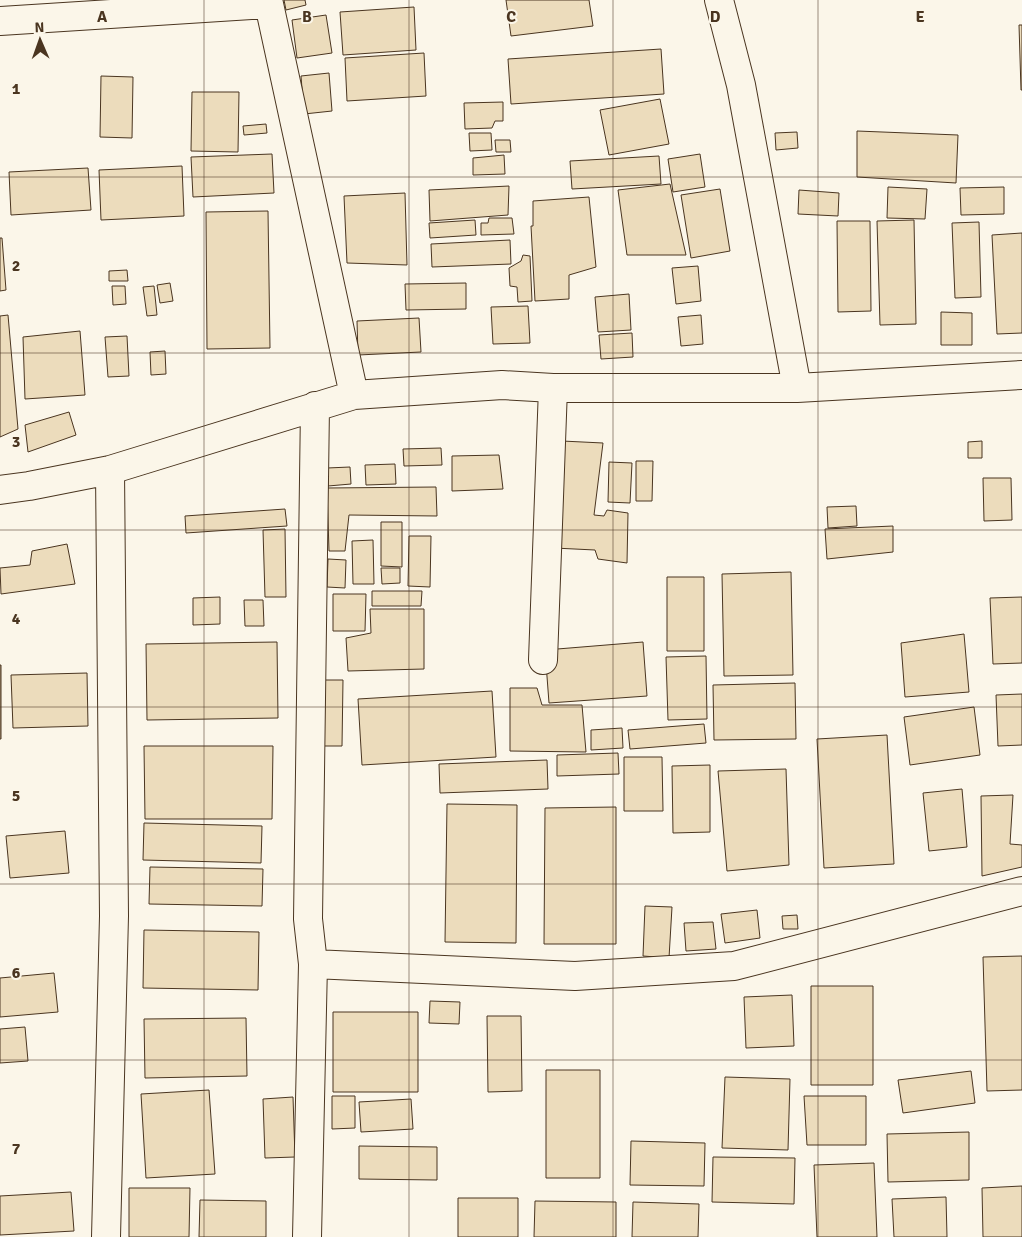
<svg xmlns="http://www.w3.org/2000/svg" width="1022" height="1237" font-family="Signika,sans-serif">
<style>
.building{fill:#ecdcbc;stroke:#4a3520}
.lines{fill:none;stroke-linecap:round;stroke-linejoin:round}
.street-casing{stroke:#4a3520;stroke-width:30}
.street{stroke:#fbf6e9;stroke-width:28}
.grid{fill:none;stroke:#4a3520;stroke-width:1;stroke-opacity:0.55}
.grid-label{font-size:16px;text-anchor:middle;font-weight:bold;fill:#4a3520;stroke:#fbf6e9;stroke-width:4;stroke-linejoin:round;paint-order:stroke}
</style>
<rect width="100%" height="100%" fill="#fbf6e9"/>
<path class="building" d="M284,0H305L306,5L286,10Z
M506,0H589L593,26L511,36Z
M414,7L416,50L343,55L340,12Z
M326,15L332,53L297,58L292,20Z
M1019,25H1022V90H1021Z
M661,49L664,94L511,104L508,59Z
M424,53L426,96L347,101L345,58Z
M329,73L332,111L304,114L301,76Z
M101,76L133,77L132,138L100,137Z
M192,92H239L238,152L191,151Z
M660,99L669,144L609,155L600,110Z
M503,102V121H495L492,128L465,129L464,103Z
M266,124L267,133L244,135L243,126Z
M857,131L958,135L956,183L857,177Z
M797,132L798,148L776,150L775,133Z
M469,133H491L492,150L470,151Z
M495,140H510L511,152H496Z
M272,154L274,193L193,197L191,157Z
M700,154L705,187L673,192L668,159Z
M504,155L505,174L473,175V158Z
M659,156L661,184L572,189L570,161Z
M182,166L184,216L101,220L99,170Z
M88,168L91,210L11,215L9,172Z
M670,184L686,255H627L618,190Z
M509,186L508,215L430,221L429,190Z
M888,187L927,189L925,219L887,218Z
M1004,187V214L961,215L960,188Z
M720,189L730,251L691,258L681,195Z
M799,190L839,193L838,216L798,214Z
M405,193L407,265L347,263L344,196Z
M589,197L596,267L569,275V299L535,301L531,226H533V201Z
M268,211L270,348L207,349L206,212Z
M489,218H512L514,234L481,235V223H488Z
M475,220L476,235L430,238L429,223Z
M914,220L916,324L880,325L877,221Z
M837,221H870L871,311L838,312Z
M979,222L981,297L955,298L952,223Z
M1022,233V333L997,334L992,235Z
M0,238H2L6,290L0,291Z
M510,240L511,264L432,267L431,244Z
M523,255L530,256L532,301L518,302L517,287L510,286L509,268L521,261Z
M698,266L701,301L676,304L672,268Z
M127,270L128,281H109V271Z
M170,283L173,301L160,303L157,285Z
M466,283V309L406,310L405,284Z
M112,286H125L126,304L113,305Z
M154,286L157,315L147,316L143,287Z
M629,294L631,330L598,332L595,297Z
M528,306L530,343L493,344L491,307Z
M941,312L972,313V345H941Z
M8,315L18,429L0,437V316Z
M701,315L703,344L681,346L678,317Z
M419,318L421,352L358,355L357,321Z
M80,331L85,395L25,399L23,337Z
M632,333L633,357L601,359L599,335Z
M127,336L129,376L108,377L105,337Z
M165,351L166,374L151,375L150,352Z
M69,412L76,435L28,452L25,425Z
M562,441L603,443L594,515L604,516L607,510L628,513L627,563L598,559L595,550L554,548Z
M982,441V458H968V442Z
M441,448L442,465L404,466L403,449Z
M499,455L503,489L452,491V456Z
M636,461H653L652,501H636Z
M609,462L632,463L630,503L608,502Z
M395,464L396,484L366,485L365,465Z
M350,467L351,484L328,486L327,468Z
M983,478H1011L1012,520L984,521Z
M436,487L437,516L349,515L345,551H329L327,488Z
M856,506L857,526L828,528L827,507Z
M285,509L287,526L186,533L185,516Z
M381,522H402V567L381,566Z
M893,526V552L827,559L825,529Z
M285,529L286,597H265L263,530Z
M409,536H431L430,587L408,586Z
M373,540L374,584H353L352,541Z
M67,544L75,584L1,594L0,568L30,565L32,551Z
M328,559L346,560L345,588L327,587Z
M381,568H400V583L382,584Z
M791,572L793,675L724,676L722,574Z
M667,577H704V651H667Z
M372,591H422L421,606H372Z
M333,594H366L365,631H333Z
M220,597V624L193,625V598Z
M1022,597V663L993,664L990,598Z
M244,600H263L264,626H245Z
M370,609H424V669L348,671L346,638L371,633Z
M964,634L969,692L905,697L901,643Z
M277,642L278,718L147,720L146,644Z
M643,642L647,696L549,703L545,650Z
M706,656L707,719L668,720L666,657Z
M0,665H1V739H0Z
M87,673L88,726L13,728L11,675Z
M324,680H343L342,746H323Z
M795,683L796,739L714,740L713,685Z
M510,688H537L542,705H582L586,752L510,751Z
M492,691L496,757L362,765L358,699Z
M1022,694V745L998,746L996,695Z
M974,707L980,755L910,765L904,717Z
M704,724L706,743L630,749L628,730Z
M622,728L623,748L591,750V730Z
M887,735L894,864L824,868L817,739Z
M144,746H273L272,819H145Z
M618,753L619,774L557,776V755Z
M624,757H662L663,811H624Z
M547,760L548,789L440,793L439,764Z
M710,765V832L673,833L672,766Z
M786,769L789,865L727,871L718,771Z
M962,789L967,847L929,851L923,793Z
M1013,795L1010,844L1022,845V867L982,876L981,796Z
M447,804L517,805L516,943L445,942Z
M616,807V944H544L545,808Z
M144,823L262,826L261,863L143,860Z
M65,831L69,873L10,878L6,836Z
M150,867L263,869L262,906L149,904Z
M645,906L672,907L669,958L643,956Z
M757,910L760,938L725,943L721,914Z
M797,915L798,929H783L782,916Z
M713,922L716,949L686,951L684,923Z
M144,930L259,932L258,990L143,988Z
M1022,956V1090L987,1091L983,957Z
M54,973L58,1012L0,1017V978Z
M811,986H873V1085H811Z
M792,995L794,1046L746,1048L744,997Z
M430,1001L460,1002L459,1024L429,1023Z
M333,1012H418V1092H333Z
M487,1016H521L522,1091L488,1092Z
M246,1018L247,1076L145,1078L144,1019Z
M25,1027L28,1061L0,1063V1029Z
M546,1070H600V1178H546Z
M971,1071L975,1103L903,1113L898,1080Z
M725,1077L790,1079L788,1150L722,1148Z
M209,1090L215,1174L146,1178L141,1094Z
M332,1096H355V1128L332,1129Z
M804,1096H866V1145H807Z
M293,1097L295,1157L265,1158L263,1099Z
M411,1099L413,1129L361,1132L359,1102Z
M969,1132V1180L888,1182L887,1134Z
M631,1141L705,1143L704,1186L630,1185Z
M359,1146L437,1147V1180L359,1179Z
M713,1157L795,1158L794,1204L712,1202Z
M874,1163L877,1237H817L814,1165Z
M1022,1186V1237H983L982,1188Z
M129,1188H190L189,1237H129Z
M71,1192L74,1231L0,1235V1196Z
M946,1197L947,1237H894L892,1199Z
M458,1198H518V1237H458Z
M200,1200L266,1201V1237H199Z
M535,1201L616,1202V1237H534Z
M633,1202L699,1204L698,1237H632Z"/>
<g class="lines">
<g class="street-casing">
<path id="street" d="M719,0L741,85L797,388
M0,21L269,4L354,395
M0,490L29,486L110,470L354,395L502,385L553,388H797L1022,375
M543,660L553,388
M313,964L575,976L734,966L1022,891
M106,1237L114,916L110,470
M307,1237L313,964L308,919L315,406"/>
</g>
<use href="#street" class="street"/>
</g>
<path class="grid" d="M204,0V1237M409,0V1237M613,0V1237M818,0V1237M0,177H1022M0,353H1022M0,530H1022M0,707H1022M0,884H1022M0,1060H1022"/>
<g class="grid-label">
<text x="102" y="22">A</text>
<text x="307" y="22">B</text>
<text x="511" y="22">C</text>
<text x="715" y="22">D</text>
<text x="920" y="22">E</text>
<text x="16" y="94">1</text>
<text x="16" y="271">2</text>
<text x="16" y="447">3</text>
<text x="16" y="624">4</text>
<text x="16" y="801">5</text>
<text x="16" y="978">6</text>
<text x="16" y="1154">7</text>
</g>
<g transform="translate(40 40) rotate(358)" stroke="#fbf6e9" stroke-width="4" paint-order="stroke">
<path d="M0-4L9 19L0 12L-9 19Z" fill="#4a3520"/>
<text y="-8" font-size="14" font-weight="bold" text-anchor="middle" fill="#4a3520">N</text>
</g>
</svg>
